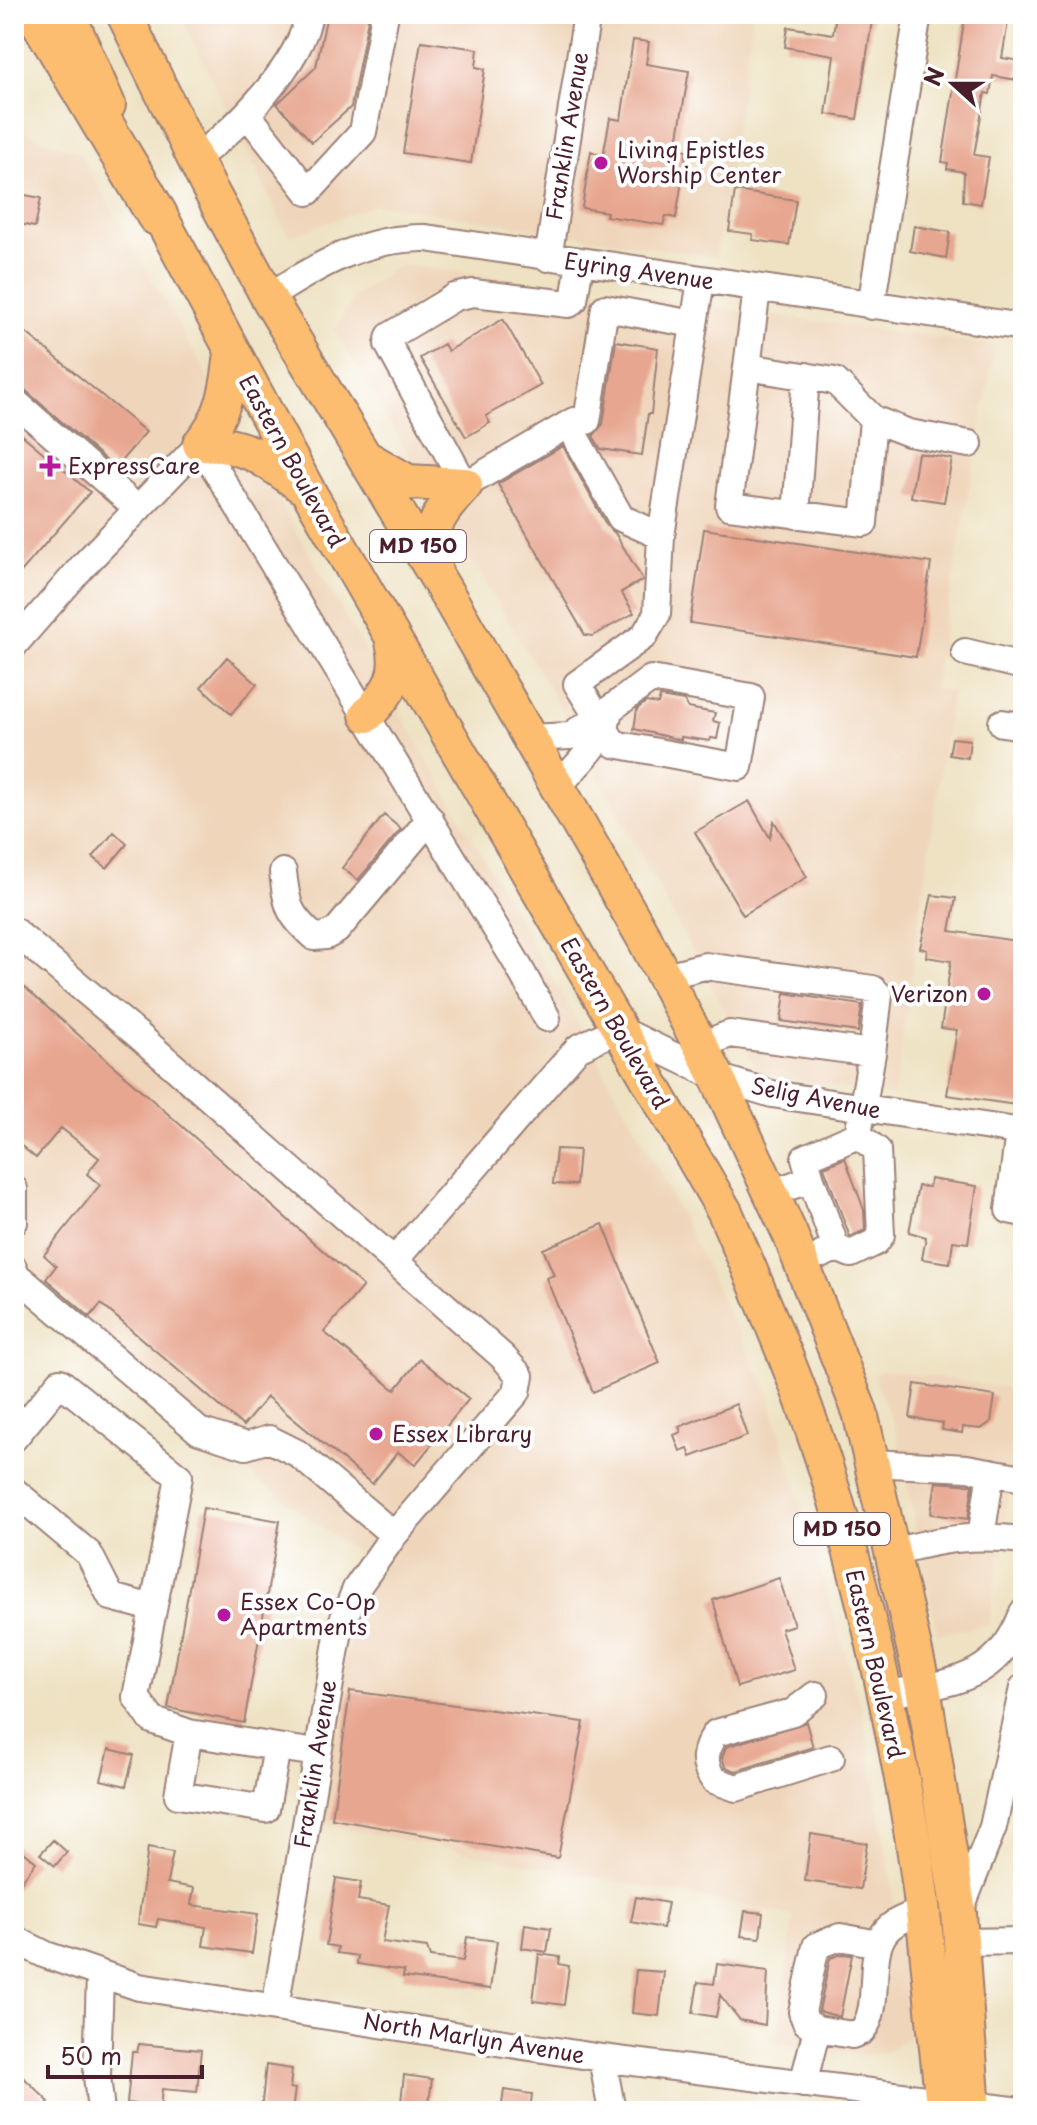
<svg xmlns="http://www.w3.org/2000/svg" width="1037" height="2125" font-family="'Playpen Sans',sans-serif">
<style>
.built{fill:#efd6bb}
.building{fill:#e7a68f}
.lines{fill:none;stroke-linecap:round;stroke-linejoin:round}
.minor-casing{stroke:#9c8077;stroke-width:30}
.major-casing{stroke:#9c8077;stroke-width:38}
.highway-casing{stroke:#9c8077;stroke-width:44}
.minor{stroke:#fff;stroke-width:26}
.major{stroke:#fcbd6f;stroke-width:34}
.highway{stroke:#fcbd6f;stroke-width:40}
.poi-dot{fill:#b5179e;stroke:#fff;stroke-width:3}
.labels{text-anchor:middle;stroke-width:8;stroke-linejoin:round;paint-order:stroke}
.shield{fill:#fff;stroke:#80626b;stroke-width:2}
.shield-label{font-size:20px;font-weight:bold;fill:#4a1f2b}
.street-label{font-size:22px;fill:#4a1f2b;stroke:#fff}
.poi-label{font-size:22px;fill:#4a1f2b;stroke:#fff;text-anchor:start}
</style>
<rect width="100%" height="100%" fill="#fff"/>
<filter id="ink" filterUnits="userSpaceOnUse"><feTurbulence type="fractalNoise" baseFrequency=".0125" numOctaves="2"/><feDisplacementMap in="SourceGraphic" scale="16" xChannelSelector="R" yChannelSelector="G"/><feConvolveMatrix kernelMatrix="1 2 1 2 8 2 1 2 1" color-interpolation-filters="sRGB"/></filter>
<filter id="wash" filterUnits="userSpaceOnUse"><feTurbulence type="fractalNoise" baseFrequency=".006" numOctaves="4" result="noise"/><feDisplacementMap in="SourceGraphic" scale="32" xChannelSelector="R" yChannelSelector="G"/><feGaussianBlur stdDeviation="1.8" result="paint"/><feColorMatrix in="noise" values="0 0 0 0 0 0 0 0 0 0 0 0 0 0 0 0 0 1.4 0 .05"/><feComposite in="paint" operator="in"/></filter>
<g filter="url(#wash)">
<rect width="100%" height="100%" fill="#eee2c3"/>
<path class="built" d="M180,14H753L716,257L376,204L289,237Z
M14,128L80,154L566,1002L654,1161L769,1395L862,1711L892,1884L895,1925L914,2015L909,2037L888,2051L867,2056L776,2044L794,1916L321,1824L342,1672L361,1606L377,1573L355,1552L234,1462L199,1449L14,1297Z
M400,264L995,346L933,689L952,691L894,1096L759,1074L566,717L335,331L355,296Z
M883,1370L1023,1390L989,1625L937,1634L897,1433L873,1375Z"/>
<g id="blocks">
<path class="building" d="M327,14H369L351,107L312,142L277,104L316,67Z
M836,14H873L857,119L826,114L834,55L785,47L788,27L833,34Z
M965,16L1008,22L1002,58L1020,61L1017,80L993,76L990,94L985,93L974,155L989,157L981,204L963,201L964,172L947,169L948,163L942,162Z
M633,40L649,42L646,64L689,71L676,148L687,150L676,218L666,216L663,225L606,216L607,212L582,208L591,151L603,156L610,118L621,120Z
M421,41L478,49L476,67L485,69L471,163L403,153Z
M735,191L796,200L789,245L752,240L753,234L729,231Z
M14,193L41,198L35,227L14,223Z
M914,226L950,232L946,258L910,251Z
M503,319L541,385L486,416L490,423L466,437L420,358L444,344L448,351Z
M23,330L146,432L115,468L24,389L14,384V341Z
M616,341L658,348L651,414H648L642,455L601,449L593,436L603,424Z
M14,428L90,492L14,580Z
M563,446L607,526L615,533L643,580L621,592L634,613L593,636L585,635L498,484Z
M918,453L952,459L944,502L911,497Z
M704,529L931,563L916,657L690,623Z
M227,657L257,684L231,714L201,687Z
M660,697L684,701L688,708L715,713L713,721L720,723L717,739L711,738L710,741L681,737V740L634,729L637,709L646,702L658,704Z
M952,738L970,740L968,758L949,755Z
M749,801L770,838L774,821L807,877L743,915L695,832Z
M384,815L401,829L358,880L342,868Z
M114,832L127,844L107,868L93,857Z
M932,895L956,898L950,931L1023,942V1106L947,1095L957,1030L941,1028L951,961L926,957L927,950L920,948Z
M14,978L363,1286L324,1332L395,1390L420,1359L469,1399L415,1465L398,1452L372,1484L267,1397L243,1426L101,1304L90,1317L46,1279L56,1266L44,1255L100,1185L87,1174L99,1158L61,1128L36,1158L14,1140Z
M785,993L862,1005L858,1032L781,1021Z
M556,1149L579,1150L576,1185L553,1184Z
M845,1158L864,1210L865,1230L850,1237L824,1167Z
M930,1179L977,1186L968,1243L953,1241L950,1263L922,1259L926,1237L909,1232L918,1186L929,1187Z
M603,1224L660,1363L593,1392L546,1278L554,1275L543,1249Z
M915,1384L995,1396L991,1422L981,1429L963,1427L962,1433L942,1430L943,1423L910,1418Z
M736,1404L747,1436L691,1457L688,1448L680,1451L674,1435L681,1432L679,1427Z
M936,1482L973,1485L968,1519L931,1514Z
M203,1508L280,1521L244,1723L168,1708Z
M779,1578L794,1625L781,1629L794,1670L737,1687L713,1600Z
M350,1691L584,1722L558,1858L332,1819Z
M806,1722L813,1747L736,1771L725,1767L722,1757L726,1747Z
M109,1749L134,1755L126,1786L101,1780Z
M811,1834L867,1843L860,1889L805,1881Z
M53,1840L67,1852L55,1866L40,1854Z
M14,1844L36,1862L14,1891Z
M148,1847L173,1852L167,1883L194,1888L191,1905L258,1914L252,1953L203,1946L206,1927L158,1919L156,1927L138,1924Z
M336,1878L361,1882L358,1900L389,1905L382,1942L427,1948L430,1957L463,1961L467,1937L497,1941L490,1989L403,1977L404,1971L357,1964L358,1956L337,1953L338,1947L326,1945Z
M636,1897L668,1903L663,1928L631,1922Z
M745,1911L763,1913L760,1938L741,1936Z
M525,1924L551,1928L547,1952L522,1948Z
M539,1954L560,1957L559,1964L569,1966L564,2005L533,2001Z
M842,1954L852,1955L840,2017L819,2011L830,1958Z
M717,1964L768,1971L765,2025L740,2020L720,1995L716,2017L693,2013L698,1982L714,1984Z
M636,1970L664,1972L659,2016L632,2013Z
M139,2044L201,2050L197,2092L162,2089L160,2107L127,2103L132,2052H137Z
M266,2065L292,2069L290,2088L295,2089L292,2111H261Z
M14,2068L49,2102L41,2111H14Z
M404,2075L432,2079L428,2111H400Z
M504,2090L532,2094L530,2111H501Z"/>
</g>
</g>
<g filter="url(#ink)">
<use href="#blocks" fill-opacity="0" stroke="#9c8077" stroke-width="2"/>
<g class="lines">
<g class="minor-casing">
<path id="minor" d="M248,115L308,192L363,132L385,14
M195,158C236,131 301,63 309,14
M548,258L587,14
M580,263L574,300L569,304L473,293L455,297L390,336L388,344L465,485L574,421H587L605,308L694,324
M268,297C319,265 364,237 426,238L1023,327
M871,306L918,14
M747,367L729,506L864,523L873,419L835,381L747,367L757,289
M14,401L138,509
M873,419L909,433L969,444
M578,442L621,518L661,536L701,280
M796,515L806,376
M14,645L82,567L200,444L515,960L547,1018
M965,652L1023,666
M1002,723L1023,726
M605,729L609,710L651,679L751,697L739,767L614,744L577,684L644,636L657,614L661,536
M529,738L570,736L583,727L605,729C593,751 574,767 558,787
M283,872C287,906 288,914 314,937L326,936L337,930L430,819
M14,931L138,1035L503,1357L520,1376L517,1392L394,1535L297,1453L269,1439L246,1446L199,1431L16,1275L14,1269
M665,976L705,966L873,989L879,995L872,1053L730,1034L701,1045
M1019,1132L1009,1210L1023,1213
M811,1179L805,1158L858,1135L872,1053
M14,1189V1222
M771,1193L811,1179L836,1248L823,1254
M836,1248L851,1254L876,1242L881,1235L877,1150L858,1135
M394,1261L578,1048L618,1029L717,1077L772,1094L1023,1132
M14,1438L60,1382L179,1477L136,1697L152,1720L189,1733L178,1795L266,1809L277,1747L317,1753
M872,1463L967,1468L1023,1478
M14,1491L89,1554L111,1597L153,1608
M981,1537L991,1472
M893,1552C941,1539 974,1534 1023,1540
M815,1695L793,1712L716,1733C705,1749 701,1763 714,1780L736,1788L831,1758
M885,1695C949,1682 997,1683 1023,1613
M189,1733L277,1747
M959,1913L993,1827L1023,1688
M14,1939L46,1955L139,1987L602,2058L1020,2111
M961,1942L1023,1941
M100,1975L97,2076L101,2111
M275,2008L339,1630L356,1589L394,1535
M817,2029L806,2022L802,2012L816,1946L840,1937L879,1944
M602,2058L612,2111
M803,2084L817,2029L852,2035L862,2031C885,2004 861,1945 894,1924C902,1918 914,1915 923,1911"/>
</g>
<g class="major-casing">
<path id="major" d="M68,14L108,105
M124,14L207,184L268,297L450,599L644,938L717,1077L790,1234L860,1412L923,1687L959,1913L973,2111
M146,190L308,491L725,1212C750,1271 776,1330 799,1391C850,1527 885,1680 910,1823C927,1919 932,2015 944,2111
M200,444C246,443 265,459 300,485
M200,444C224,416 228,389 232,353
M368,459L408,482L465,485
M435,572C428,528 435,517 465,485
M367,715C389,693 402,674 393,642"/>
</g>
<g class="highway-casing">
<path id="highway" d="M37,14L157,215"/>
</g>
<use href="#minor" class="minor"/>
<use href="#major" class="major"/>
<use href="#highway" class="highway"/>
</g>
</g>
<g class="poi-dot">
<circle cx="601" cy="163" r="8"/>
<path d="M46 454h8v8h8v8h-8v8h-8v-8h-8v-8h8z"/>
<circle cx="984" cy="994" r="8"/>
<circle cx="376" cy="1434" r="8"/>
<circle cx="224" cy="1615" r="8"/>
</g>
<g class="labels">
<g class="shield">
<rect x="370" y="530" width="96" height="32" rx="6"/>
<rect x="794" y="1513" width="96" height="32" rx="6"/>
</g>
<g class="shield-label">
<text x="418" y="553">MD 150</text>
<text x="842" y="1536">MD 150</text>
</g>
<g class="street-label">
<text transform="translate(567 136) rotate(-81)" y="8">Franklin Avenue</text>
<text transform="translate(639 271) rotate(8)" y="8">Eyring Avenue</text>
<text transform="translate(292 461) rotate(61)" y="8">Eastern Boulevard</text>
<text transform="translate(615 1023) rotate(60)" y="8">Eastern Boulevard</text>
<text transform="translate(816 1098) rotate(11)" y="8">Selig Avenue</text>
<text transform="translate(875 1664) rotate(77)" y="8">Eastern Boulevard</text>
<text transform="translate(315 1764) rotate(-81)" y="8">Franklin Avenue</text>
<text transform="translate(474 2038) rotate(9)" y="8">North Marlyn Avenue</text>
</g>
<g class="poi-label">
<text x="617" y="158">Living Epistles<tspan x="617" dy="25">Worship Center</tspan></text>
<text x="68" y="474">ExpressCare</text>
<text x="968" y="1002" text-anchor="end">Verizon</text>
<text x="392" y="1442">Essex Library</text>
<text x="240" y="1610">Essex Co-Op<tspan x="240" dy="25">Apartments</tspan></text>
</g>
</g>
<rect width="1037" height="2125" fill="none" stroke="#fff" stroke-width="48"/>
<g transform="translate(953 84) rotate(291)" stroke="#ffffff" stroke-width="6" paint-order="stroke">
<path d="M0-6L14 30L0 20L-14 30Z" fill="#4a1f2b"/>
<text y="-12" font-size="22" font-weight="bold" text-anchor="middle" fill="#4a1f2b">N</text>
</g>
<path d="M48 2065v12h154v-12" fill="none" stroke="#4a1f2b" stroke-width="4"/>
<text x="60" y="2065" font-size="24" fill="#4a1f2b" stroke="#ffffff" stroke-width="6" paint-order="stroke">50 m</text>
</svg>
